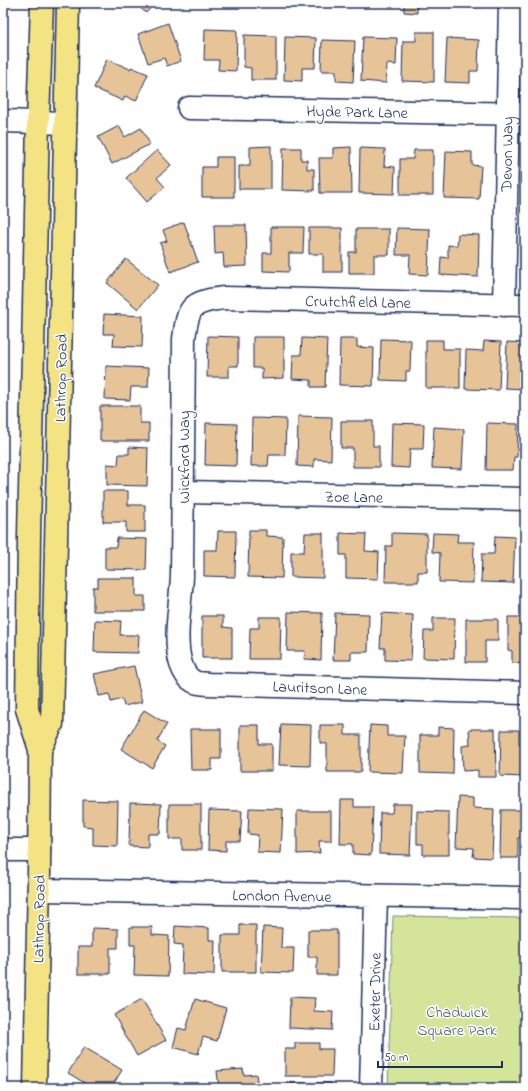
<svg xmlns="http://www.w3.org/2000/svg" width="528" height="1091" font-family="'Indie Flower',sans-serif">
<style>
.green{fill:#d4e599;stroke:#788a7c}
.building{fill:#e7c398;stroke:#1b2f5e}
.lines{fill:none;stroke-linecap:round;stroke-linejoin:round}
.minor-casing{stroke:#1b2f5e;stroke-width:25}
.major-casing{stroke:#1b2f5e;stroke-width:25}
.minor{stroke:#fff;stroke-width:22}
.major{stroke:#f4e382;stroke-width:22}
.labels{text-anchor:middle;stroke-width:3;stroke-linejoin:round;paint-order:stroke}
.street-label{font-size:16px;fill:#1b2f5e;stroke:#fff}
.park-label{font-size:16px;fill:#495c6d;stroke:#fff}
</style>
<rect width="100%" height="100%" fill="#fff"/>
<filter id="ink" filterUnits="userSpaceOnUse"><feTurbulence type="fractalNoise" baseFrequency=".025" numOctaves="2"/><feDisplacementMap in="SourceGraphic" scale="8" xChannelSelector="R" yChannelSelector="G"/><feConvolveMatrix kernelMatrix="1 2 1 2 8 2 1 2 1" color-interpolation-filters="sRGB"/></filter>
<g filter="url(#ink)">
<path class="green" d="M393,916L525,918V1088H388Z"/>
<path class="building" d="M135,3H155L146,13Z
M404,3H435V5L417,4V13L404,12Z
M452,3H484V7H452Z
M168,23L181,61L167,66L164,58L148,63L138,34Z
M205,29L237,30L236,71L218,70L219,60H204Z
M416,32H434V82L402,81L403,41H416Z
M244,35L276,36V80H251V68L244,67Z
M285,37L316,38L315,68H302V81L284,80Z
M363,37L397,38L396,65L387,64L386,83L361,81Z
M447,38L479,40L478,71H470V83L445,82Z
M322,40L355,41L353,82L336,81V71H321Z
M107,59L130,69L131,67L148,74L136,101L125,96L123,101L94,88Z
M119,126L125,137L141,128L150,144L112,164L98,137Z
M271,146V189H239V166H250V147Z
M351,147L352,193H320L319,158H333V148Z
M283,148H301V160H307V169H314V191L282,190Z
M360,148L385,149L384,166L395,167L394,194L359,193Z
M157,150L171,165L157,178L165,187L147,202L126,178Z
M414,150H433V195H400V159H413Z
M446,151L472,152V165L481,166L479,199L444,198Z
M216,157H234V197H202V167H216Z
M184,222L198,262L170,272L160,243L167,241L163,230Z
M214,225H246L247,266L224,267L223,253L215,254Z
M271,227H304L303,253H289V272L263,271V253H271Z
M309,228H342V272H323V254H309Z
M397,228L430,229L428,275L409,274L410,255H396Z
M356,229H389V255H374V273H349V252H356Z
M458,234L479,235L478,277L440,275L441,257L448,258V245L457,246Z
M126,259L158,285L138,309L107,283Z
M104,314L143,316L142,347L113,346L114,334H103Z
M208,336L238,337V366H229V377H207Z
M253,337H284V378L262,379V368H253Z
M302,338L327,339L325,387H311V380L292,379L293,355H301Z
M340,339H357V347L374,348L373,386L339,385Z
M381,339L411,340L410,371H406V381L380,380Z
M426,340H443V349H460V388H426Z
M484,341L501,342L499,390L465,389L466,350L483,351Z
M507,342L525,343V389L505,388Z
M106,366L149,368L148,387H131L130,400L105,399Z
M100,406H140V423H149V441H100Z
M298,416L332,417L331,460L314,459V467L297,466Z
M252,418L286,419L285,455H269L268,466H251Z
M341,421H373V446H379V467H353V448H341Z
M206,423L237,424L236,466L205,465Z
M392,423L424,424L423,449H410L409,468L391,467Z
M487,423L518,424L517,457H514L513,470H486Z
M434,427L464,429L462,469L432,468Z
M129,447L148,448L147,486L107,485V464L118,465L119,454H129Z
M103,491H128V505H145V532H126V522H103Z
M249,530H266V536L283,537L282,578L248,577Z
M218,531H236L235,577L204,576V550H217Z
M305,533H323V578L291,577V552H304Z
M340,533L366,534L365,551L379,552L378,579L346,578V555H340Z
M392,533L427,534V572H418V582H385L386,546H392Z
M433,533L458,534L457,542H474L473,583L439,582L440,553L432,552Z
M495,536L515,537L513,583L481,582L482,554H494Z
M117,538L147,539L146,570L105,569V547H116Z
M98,578H136V596H145V611H93V587H98Z
M288,612L322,613L321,660L304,659L305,651H287Z
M335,613L369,614L368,652H351V660H333Z
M382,613L413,615L411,661L385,660V648H380Z
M202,616H223V627L232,628V658H202Z
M259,617H281L280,659H249L250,628H259Z
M508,617H525V664L512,663V651L508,650Z
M433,618H455L454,659L423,658L424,631H433Z
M466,619H498V641H485V662H466Z
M95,620L121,621L120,635H139L138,653L94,652Z
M134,666L142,702L124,706L122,699L111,702L109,694L99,696L94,674Z
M144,710L167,724L157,741L165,746L152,768L121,749Z
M281,724L311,725L310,766L279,765Z
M240,725H259V744H272V771H240Z
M320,725H345V735H361V772H327V744L320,743Z
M370,725L387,726V736H405L403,773L368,772Z
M438,727L454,728L453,774L420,773V735H438Z
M190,729H221V759H212V770H191Z
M469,729H495L496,777H478V770L463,771L462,746L470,745Z
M501,730H519V744H525V777L500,776Z
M458,797L473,798V808L494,809L492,858L473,857L474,848L456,847Z
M83,800L118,801L117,846L93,845V827L83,826Z
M341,800H354V807H373L371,855L353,854V844H340Z
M130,803L161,804L160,834H148V847L129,846Z
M169,804H201V850H182V839H169Z
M393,804H412L410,855L379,854L380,813H392Z
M249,808L283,809L281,853L257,852L258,835L248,834Z
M209,810L242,811L240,841H226V851L208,850Z
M501,810H525V858H524V837L518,838V858H500Z
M297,811H331V841H319L320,853L297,854Z
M417,811L449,812V855H423V844H417Z
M240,925H256V972H222V935H240Z
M175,926L209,928V940H215L214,975L182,974L183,945L174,944Z
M130,927H152V935L169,936L168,976L134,975L135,945H130Z
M263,927L282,928L281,948H294L293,973L261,972Z
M92,928L118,929V948H110V974H78V947H92Z
M308,930H337V975H317V957H308Z
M290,997L315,998L314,1011L333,1012L332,1030L289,1028Z
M142,999L166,1040L137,1056L114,1015Z
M195,999L226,1008L217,1041L203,1037L198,1054L173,1047L178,1028L186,1030Z
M295,1043H319V1049H333L332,1076H285V1049H295Z
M84,1047L122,1070L111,1088H93L68,1073Z
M243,1069L244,1075L256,1074L258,1088H219L217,1071Z
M285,1083H331V1088H285Z"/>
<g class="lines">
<g class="minor-casing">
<path id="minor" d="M189,108L525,114
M3,121L65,123
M504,305L510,3
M525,305L224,298C191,302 188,306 184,339C184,418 183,497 182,576C181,603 173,639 181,664C183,670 187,678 193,681C196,684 203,683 208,684L525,693
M184,492L525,499
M3,850H39
M39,890L525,898
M371,1088L376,896"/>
</g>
<g class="major-casing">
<path id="major" d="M40,750L52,724L68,3
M35,1088L39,876L40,750L27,709L29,535L38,122L42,3"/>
</g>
<use href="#minor" class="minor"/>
<use href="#major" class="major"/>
</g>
</g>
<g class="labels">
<g class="street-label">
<text transform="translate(357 111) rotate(1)" y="6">Hyde Park Lane</text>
<text transform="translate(506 154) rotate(-89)" y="6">Devon Way</text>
<text transform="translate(358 301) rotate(1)" y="6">Crutchfield Lane</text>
<text transform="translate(60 378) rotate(-89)" y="6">Lathrop Road</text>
<text transform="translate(183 457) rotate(-90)" y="6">Wickford Way</text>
<text transform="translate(354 496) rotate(1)" y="6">Zoe Lane</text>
<text transform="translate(320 687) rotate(2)" y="6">Lauritson Lane</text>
<text transform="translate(282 895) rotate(1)" y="6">London Avenue</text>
<text transform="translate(38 919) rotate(-89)" y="6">Lathrop Road</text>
<text transform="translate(374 992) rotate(-89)" y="6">Exeter Drive</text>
</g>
<g class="park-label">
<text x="457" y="1017">Chadwick<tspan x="457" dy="18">Square Park</tspan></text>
</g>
</g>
<rect width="528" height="1091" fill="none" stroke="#fff" stroke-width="16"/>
<rect x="8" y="8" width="512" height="1075" fill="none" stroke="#1b2f5e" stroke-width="1.5" filter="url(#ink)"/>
<path d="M378 1061v6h124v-6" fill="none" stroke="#1b2f5e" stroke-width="2"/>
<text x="384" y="1061" font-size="12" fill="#1b2f5e" stroke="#ffffff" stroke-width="3" paint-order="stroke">50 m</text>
</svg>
